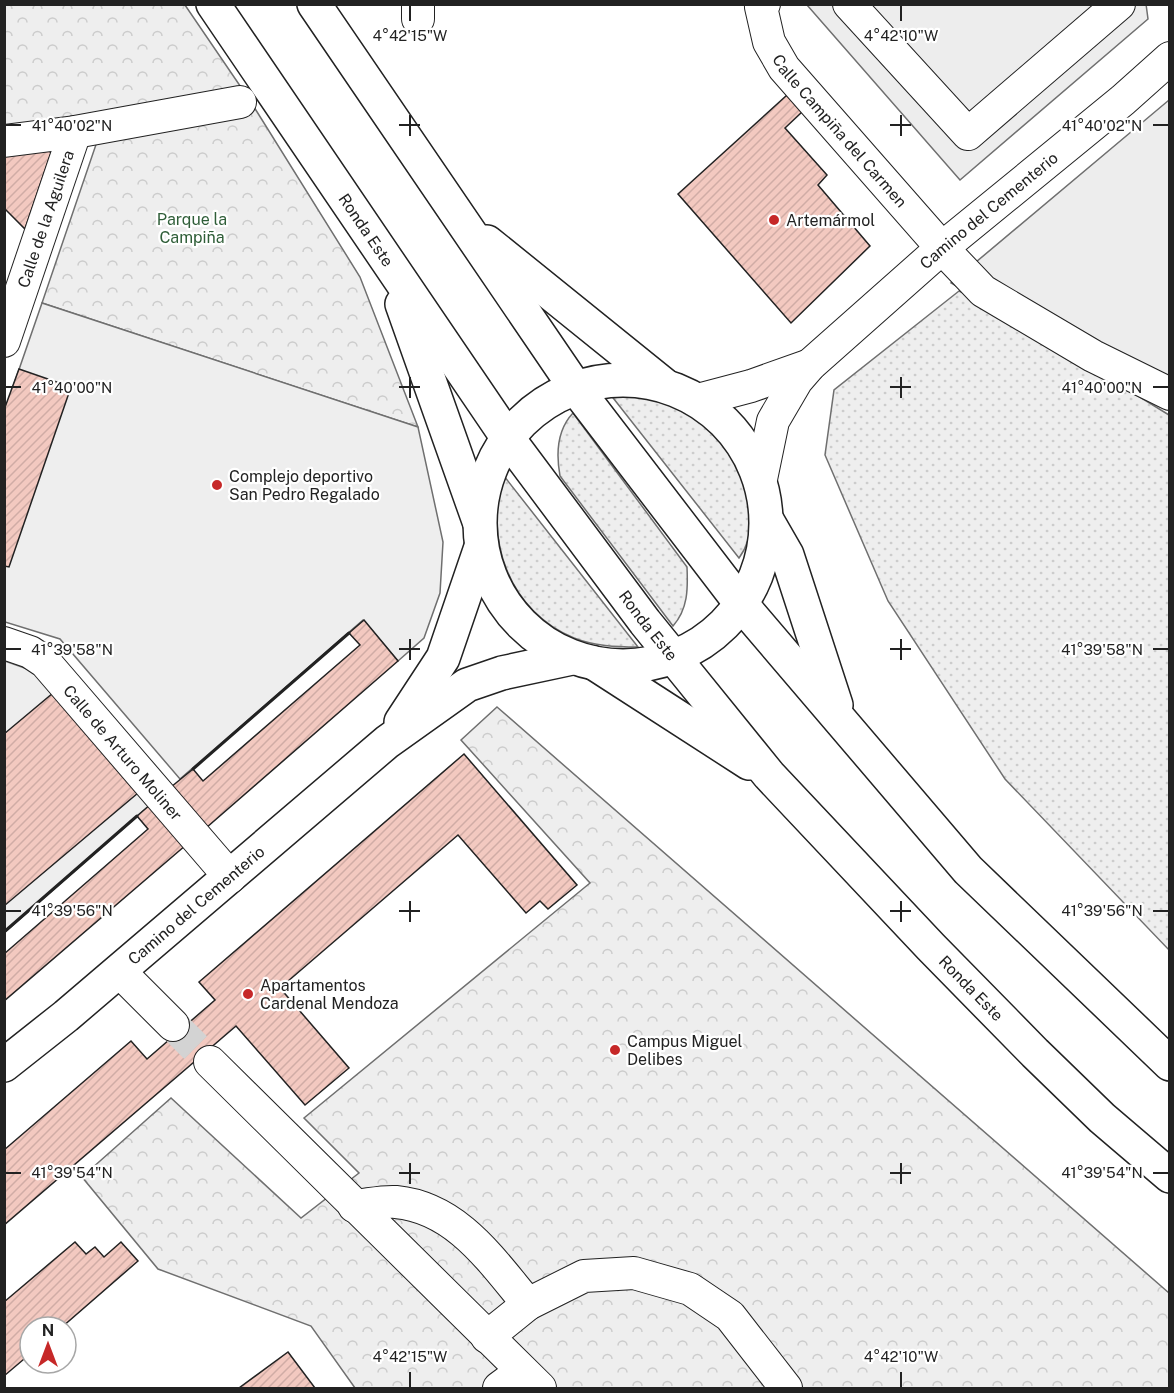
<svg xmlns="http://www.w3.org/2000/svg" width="1174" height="1393" font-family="'Public Sans',sans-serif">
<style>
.grass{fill:url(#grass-dots);stroke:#6f6f6f;stroke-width:1.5}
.forest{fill:url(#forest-crowns);stroke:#6f6f6f;stroke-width:1.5}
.pitch{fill:#eee;stroke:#6f6f6f;stroke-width:1.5}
.parking{fill:#ededed;stroke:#6f6f6f;stroke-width:1.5}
.building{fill:url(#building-hatch);stroke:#222;stroke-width:1.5}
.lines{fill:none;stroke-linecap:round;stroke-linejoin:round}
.minor-tunnel{stroke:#d3d3d3;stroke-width:32;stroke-dasharray:32 16;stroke-linecap:butt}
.minor-casing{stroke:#222;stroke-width:34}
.major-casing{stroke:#222;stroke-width:36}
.highway-casing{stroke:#222;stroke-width:36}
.minor{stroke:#fff;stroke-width:32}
.major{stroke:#fff;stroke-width:33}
.highway{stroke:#fff;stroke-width:33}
.wall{stroke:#222;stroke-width:3}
.ticks{fill:none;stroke:#222;stroke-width:2}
.poi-dot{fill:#c62828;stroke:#fff;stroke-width:2}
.labels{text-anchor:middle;stroke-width:4.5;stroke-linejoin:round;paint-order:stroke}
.street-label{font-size:16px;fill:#222;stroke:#fff}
.park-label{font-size:16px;fill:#2f5e38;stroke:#fff}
.poi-label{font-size:16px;fill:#222;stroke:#fff;text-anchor:start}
.ticks-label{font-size:15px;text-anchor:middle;fill:#222;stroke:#fff;stroke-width:4.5;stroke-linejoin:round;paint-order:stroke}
</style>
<defs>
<pattern id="grass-dots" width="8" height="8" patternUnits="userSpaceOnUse" patternTransform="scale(1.5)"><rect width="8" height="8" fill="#eee"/><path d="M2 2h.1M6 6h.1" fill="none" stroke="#ccc" stroke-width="1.8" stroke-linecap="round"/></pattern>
<pattern id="forest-crowns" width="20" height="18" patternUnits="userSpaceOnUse" patternTransform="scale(1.5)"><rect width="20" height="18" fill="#eee"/><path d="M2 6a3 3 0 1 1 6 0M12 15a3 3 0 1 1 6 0" fill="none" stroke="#ccc"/></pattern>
<pattern id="building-hatch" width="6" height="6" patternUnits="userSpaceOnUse" patternTransform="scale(1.5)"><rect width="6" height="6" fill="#f3c9c0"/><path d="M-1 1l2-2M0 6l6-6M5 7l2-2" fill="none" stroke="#d0aca5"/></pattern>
</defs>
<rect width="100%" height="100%" fill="#fff"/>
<path class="grass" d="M959,291L994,307L1169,415V950L1005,779L888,601L825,455L834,390Z
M629,391C650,396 672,400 690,412C700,418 711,426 719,435C745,464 764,525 739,558L610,394Z
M573,413L687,567C688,589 688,609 673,626L560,476C556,454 557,430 573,413Z
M504,476L638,647C616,647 594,646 574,638C510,612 483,539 504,476Z"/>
<path class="forest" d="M4,5H185L249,99L360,277L418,427L42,303L102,127L5,139Z
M497,707L1169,1293V1388H355L311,1326L158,1269L82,1177L171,1098L301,1218L359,1173L304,1118L590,883L461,740Z"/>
<path class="pitch" d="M42,303L418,427L443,542L440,593L424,638L398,661L363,620L180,779L60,639L5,622V410Z
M5,661L36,672L151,804L5,932Z"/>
<path class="parking" d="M1146,4L1148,19L960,180L807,5Z
M1169,100V406L1132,390L951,283Z"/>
<path class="building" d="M787,95L802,112L785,128L827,175L818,185L870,246L791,323L678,194Z
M44,144L51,153L25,229L4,208V149Z
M19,369L71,387L9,567L4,566V410Z
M364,620L398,661L206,828L171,787L193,769L203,781L360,645L349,633Z
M53,693L138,793L4,906V734Z
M464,754L577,885L548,909L540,901L526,913L458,835L280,988L349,1068L305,1105L236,1026L4,1225V1150L131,1041L147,1059L215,1000L199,982Z
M151,804L186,845L4,1001V954L148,829L137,816Z
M75,1242L86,1254L95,1247L104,1257L121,1242L138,1261L62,1327H30V1354L4,1376V1302Z
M288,1352L315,1388H239Z"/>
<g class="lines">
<path class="minor-tunnel" d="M173,1025L210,1062"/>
<g class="minor-casing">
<g id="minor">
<path d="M418,4V19"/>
<path id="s1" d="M764,4L761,7L769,42L784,68L942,248L983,291L1093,356L1170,394"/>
<path d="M849,4L968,134L1119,4"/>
<path d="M4,141L75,132L240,102"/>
<path id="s2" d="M4,341L75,132"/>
<path d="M698,400L751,386L810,365"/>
<path id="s3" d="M761,479L773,421L797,380L810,365L942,248L1123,100L1170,58"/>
<path id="s4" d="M4,643L30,652L45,662L230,877"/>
<path d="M119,971L173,1025"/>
<path d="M210,1062L540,1388"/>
<path d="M354,1206C367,1205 382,1201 396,1202C457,1208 491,1260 528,1304"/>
<path d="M487,1337L528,1304L584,1276L634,1273L690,1289L730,1316L786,1388"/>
<path d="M499,1388L522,1371"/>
</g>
</g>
<g class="major-casing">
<g id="major">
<circle cx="623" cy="523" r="143"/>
<path d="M401,722L443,658L481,547"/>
<path id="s5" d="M4,1065L66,1016L387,742L467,685L502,673L572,658"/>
</g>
</g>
<g class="highway-casing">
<g id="highway">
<path id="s6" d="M213,4L507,437L645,622L769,775L931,947L1035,1053L1102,1118L1170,1176"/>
<path d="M314,4L575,387L742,605L968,870L1170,1064"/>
<path d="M487,242L663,384"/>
<path d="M402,304L479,521"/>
<path d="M768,522L787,555L836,705"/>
<path d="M594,663L749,763"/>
</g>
</g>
<use href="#minor" class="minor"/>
<use href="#major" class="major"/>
<use href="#highway" class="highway"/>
<path class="wall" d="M193,769L349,633
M4,932L137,816"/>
</g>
<path class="ticks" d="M410,6V21M901,6V21M410,115V136M901,115V136M6,125H21M399,125H420M890,125H911M1153,125H1168M410,377V398M901,377V398M6,387H21M399,387H420M890,387H911M1153,387H1168M410,639V660M901,639V660M6,649H21M399,649H420M890,649H911M1153,649H1168M410,901V922M901,901V922M6,911H21M399,911H420M890,911H911M1153,911H1168M410,1163V1184M901,1163V1184M6,1173H21M399,1173H420M890,1173H911M1153,1173H1168M410,1372V1387M901,1372V1387"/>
<g class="poi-dot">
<circle cx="774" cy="220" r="6"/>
<circle cx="217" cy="485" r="6"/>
<circle cx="248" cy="994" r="6"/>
<circle cx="615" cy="1050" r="6"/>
</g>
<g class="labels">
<g class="street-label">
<text dy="6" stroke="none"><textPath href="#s1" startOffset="154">Calle Campiña del Carmen</textPath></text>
<text dy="6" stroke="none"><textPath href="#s3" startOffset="363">Camino del Cementerio</textPath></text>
<text dy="6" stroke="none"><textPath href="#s2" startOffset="129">Calle de la Aguilera</textPath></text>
<text dy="6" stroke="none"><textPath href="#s6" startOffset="273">Ronda Este</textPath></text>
<text dy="6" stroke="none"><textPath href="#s6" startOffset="759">Ronda Este</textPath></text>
<text dy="6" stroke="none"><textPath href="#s4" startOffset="165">Calle de Arturo Moliner</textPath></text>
<text dy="6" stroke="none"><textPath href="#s5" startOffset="250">Camino del Cementerio</textPath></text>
<text dy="6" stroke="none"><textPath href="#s6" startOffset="1245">Ronda Este</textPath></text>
</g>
<g class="park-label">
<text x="192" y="225">Parque la<tspan x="192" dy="18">Campiña</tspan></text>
</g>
<g class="poi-label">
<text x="786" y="226">Artemármol</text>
<text x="229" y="482">Complejo deportivo<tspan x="229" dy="18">San Pedro Regalado</tspan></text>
<text x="260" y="991">Apartamentos<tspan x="260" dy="18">Cardenal Mendoza</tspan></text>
<text x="627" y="1047">Campus Miguel<tspan x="627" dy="18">Delibes</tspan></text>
</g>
</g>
<g class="ticks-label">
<text x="410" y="41">4°42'15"W</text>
<text x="901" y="41">4°42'10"W</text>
<text x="72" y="131">41°40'02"N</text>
<text x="1102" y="131">41°40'02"N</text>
<text x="72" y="393">41°40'00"N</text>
<text x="1102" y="393">41°40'00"N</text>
<text x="72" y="655">41°39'58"N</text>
<text x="1102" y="655">41°39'58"N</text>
<text x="72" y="916">41°39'56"N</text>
<text x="1102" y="916">41°39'56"N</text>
<text x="72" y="1178">41°39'54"N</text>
<text x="1102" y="1178">41°39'54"N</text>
<text x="410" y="1362">4°42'15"W</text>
<text x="901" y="1362">4°42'10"W</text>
</g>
<rect width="1174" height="1393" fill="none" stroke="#222222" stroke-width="12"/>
<g transform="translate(48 1345)"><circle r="28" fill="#ffffff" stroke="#a7a7a7" stroke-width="1.5"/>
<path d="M0-4.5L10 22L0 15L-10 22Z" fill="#c62828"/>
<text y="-9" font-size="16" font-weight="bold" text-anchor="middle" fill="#222222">N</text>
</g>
</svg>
